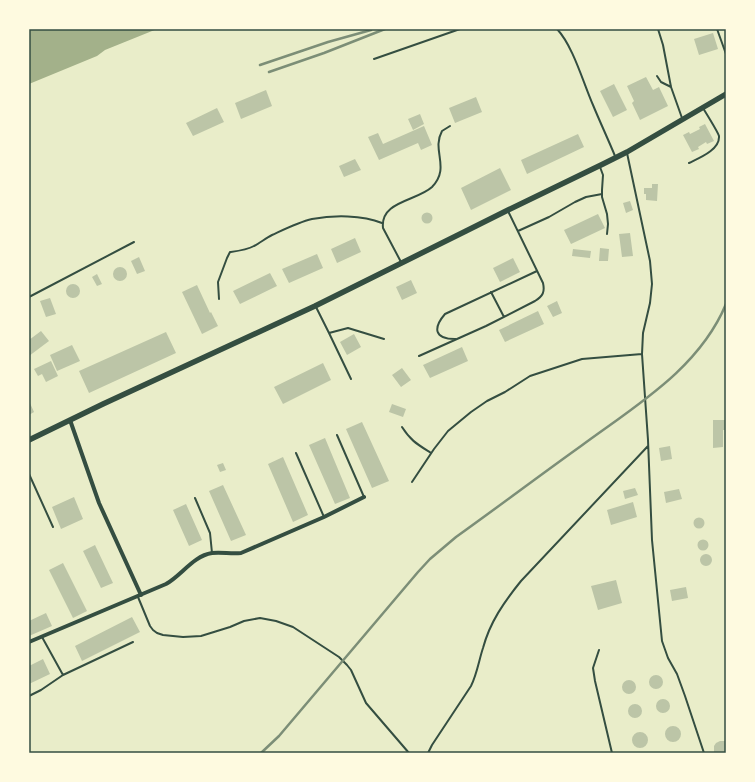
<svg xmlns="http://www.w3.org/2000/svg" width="755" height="782" font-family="'DM Sans',sans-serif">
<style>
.water{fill:#a3b18a}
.building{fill:#bcc5a7}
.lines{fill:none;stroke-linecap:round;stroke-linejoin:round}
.service{stroke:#344e41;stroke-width:2}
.minor{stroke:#344e41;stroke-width:4}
.tertiary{stroke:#344e41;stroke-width:5.5}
.rail{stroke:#7c8e77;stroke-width:2.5}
.neatline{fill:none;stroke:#344e41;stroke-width:1.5}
</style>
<rect width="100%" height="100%" fill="#e9edc9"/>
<path class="water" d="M29,29H157L105,50L97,56L29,84Z"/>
<path class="building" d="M713,33L718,49L699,55L694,39Z
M646,77L653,90L659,87L668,106L640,120L632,103L634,101L627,86Z
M614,84L627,110L613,117L600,91Z
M266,90L272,106L241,119L235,103Z
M476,97L482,112L455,123L449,108Z
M217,108L224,122L193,136L186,123Z
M420,114L424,124L413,130L408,119Z
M705,124L714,141L707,144L706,142L698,147L699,149L692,152L683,135L689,132L690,134L700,129L699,127Z
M424,126L432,145L421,150L418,143L379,160L368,137L378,133L383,144Z
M578,134L584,147L527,174L521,160Z
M355,159L361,170L344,177L339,166Z
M500,168L511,190L471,210L461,188Z
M652,184H658L657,201L646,200V194H644V188H652Z
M630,201L633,210L626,213L623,203Z
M421.5 218a5.5 5.5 0 1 1 11 0a5.5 5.5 0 1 1-11 0Z
M598,214L605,228L571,244L564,230Z
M630,233L633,256L622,257L619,234Z
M355,238L361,252L337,263L331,249Z
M600,248L609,249L608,261H599Z
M573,249L591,251L590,258L572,256Z
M317,254L323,268L289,283L282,269Z
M139,257L145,271L137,274L131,261Z
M513,258L520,272L500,282L493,268Z
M113 274a7 7 0 1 1 14 0a7 7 0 1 1-14 0Z
M270,273L277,286L240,304L233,291Z
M97,274L102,284L97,286L92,277Z
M411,280L417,293L402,300L396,287Z
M66 291a7 7 0 1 1 14 0a7 7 0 1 1-14 0Z
M197,285L210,313L211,312L218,326L202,334L182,292Z
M50,298L56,314L46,317L40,301Z
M557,301L562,313L553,317L547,306Z
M538,311L544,324L505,342L499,330Z
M41,331L49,341L29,356V340Z
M166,332L176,353L89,393L79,371Z
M354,334L361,347L347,355L340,342Z
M72,345L80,361L57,371L50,355Z
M462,347L468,361L430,378L423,365Z
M51,361L58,376L46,382L42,374L38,376L34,369Z
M323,363L331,380L283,404L274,387Z
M402,368L411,380L401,387L392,375Z
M29,401L34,412L29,415Z
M392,404L406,409L403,417L389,412Z
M713,420H726V430H723V447L713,448Z
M362,422L389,481L372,488L346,429Z
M325,438L350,498L335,504L309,445Z
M670,446L672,459L661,461L659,448Z
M283,457L308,515L293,522L268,464Z
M223,463L226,470L220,472L217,465Z
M223,485L246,535L231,541L209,491Z
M635,488L638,495L625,499L623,491Z
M679,489L682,499L666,503L664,492Z
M74,497L83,519L61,529L52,507Z
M633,502L637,517L611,525L607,510Z
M186,504L202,540L189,546L173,510Z
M693.5 523a5.5 5.5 0 1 1 11 0a5.5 5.5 0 1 1-11 0Z
M697.5 545a5.5 5.5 0 1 1 11 0a5.5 5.5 0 1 1-11 0Z
M95,545L113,583L101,588L83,551Z
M700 560a6 6 0 1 1 12 0a6 6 0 1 1-12 0Z
M63,563L87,611L73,618L49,570Z
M616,580L622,603L598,610L591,586Z
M686,587L688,598L672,601L670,590Z
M46,613L52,626L29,636V621Z
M132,617L140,632L82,661L75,646Z
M43,659L50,674L29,684V666Z
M649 682a7 7 0 1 1 14 0a7 7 0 1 1-14 0Z
M622 687a7 7 0 1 1 14 0a7 7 0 1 1-14 0Z
M656 706a7 7 0 1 1 14 0a7 7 0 1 1-14 0Z
M628 711a7 7 0 1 1 14 0a7 7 0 1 1-14 0Z
M665 734a8 8 0 1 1 16 0a8 8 0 1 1-16 0Z
M632 740a8 8 0 1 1 16 0a8 8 0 1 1-16 0Z
M720,741H726V753H714V746L716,743Z"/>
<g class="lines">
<path class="service" d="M557,29C573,46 583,82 593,105C600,122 608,139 615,156
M658,29L663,45L671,87L682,118
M717,29L726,54
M374,59L460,29
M657,76L661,82L671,87
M627,153L650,261L652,284L650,303L643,333L642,354L648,440L652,540L662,641L668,658L677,674L685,696L704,753
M689,163C699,158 720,150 719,136C718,132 706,113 703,108
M600,167L603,175L602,190V197L607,214L608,224L607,234
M518,231L549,217L575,202L586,197L602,194
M401,262L383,228C380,201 417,201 432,187C451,167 431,151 442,131L450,126
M491,292L504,317
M29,297L134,242
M219,299L218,282L227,258L230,252C238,251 247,250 254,246C260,243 266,238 272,235C285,229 299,222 312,219C334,215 362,215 382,223
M316,307L329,333L348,328L384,339
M329,333L351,379
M455,339C434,339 433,328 445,314L537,271
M419,356L486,326L535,301C543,296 545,292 543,283L508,211
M402,427C411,441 417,444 431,453
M337,435L364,497
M296,453L324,517
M29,474L53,527
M412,482L434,449L448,431L471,412L487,401L505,392L530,376L582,359L642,354
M195,498L210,533L212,553
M138,597L150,626L153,630L157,633L163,635L183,637L201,636L230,627L244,621L260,618L276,621L293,627L339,657L347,665L351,670L366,703L409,753
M42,637L63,675L133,642
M599,650L593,668L595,681L612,753
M29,696L41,690L63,675
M428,753L432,745L471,686C477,674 479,660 483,648C490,622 504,602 521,581L648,446"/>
<path class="minor" d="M70,420L99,503L141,595
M29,642L166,584C182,575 193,556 212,553C222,552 231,554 241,553L324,517L364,497"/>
<path class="tertiary" d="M29,440L103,404L315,306L466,231L508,210L603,164L627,152L726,94"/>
<path class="rail" d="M260,65L328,42L371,30
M269,72L324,53L385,29
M261,753L279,736L418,572L430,559L456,537C498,507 539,476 581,446C635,406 699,369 726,304"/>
</g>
<rect width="755" height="782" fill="none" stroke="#fefae0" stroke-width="60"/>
<rect x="30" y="30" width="695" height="722" class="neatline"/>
</svg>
